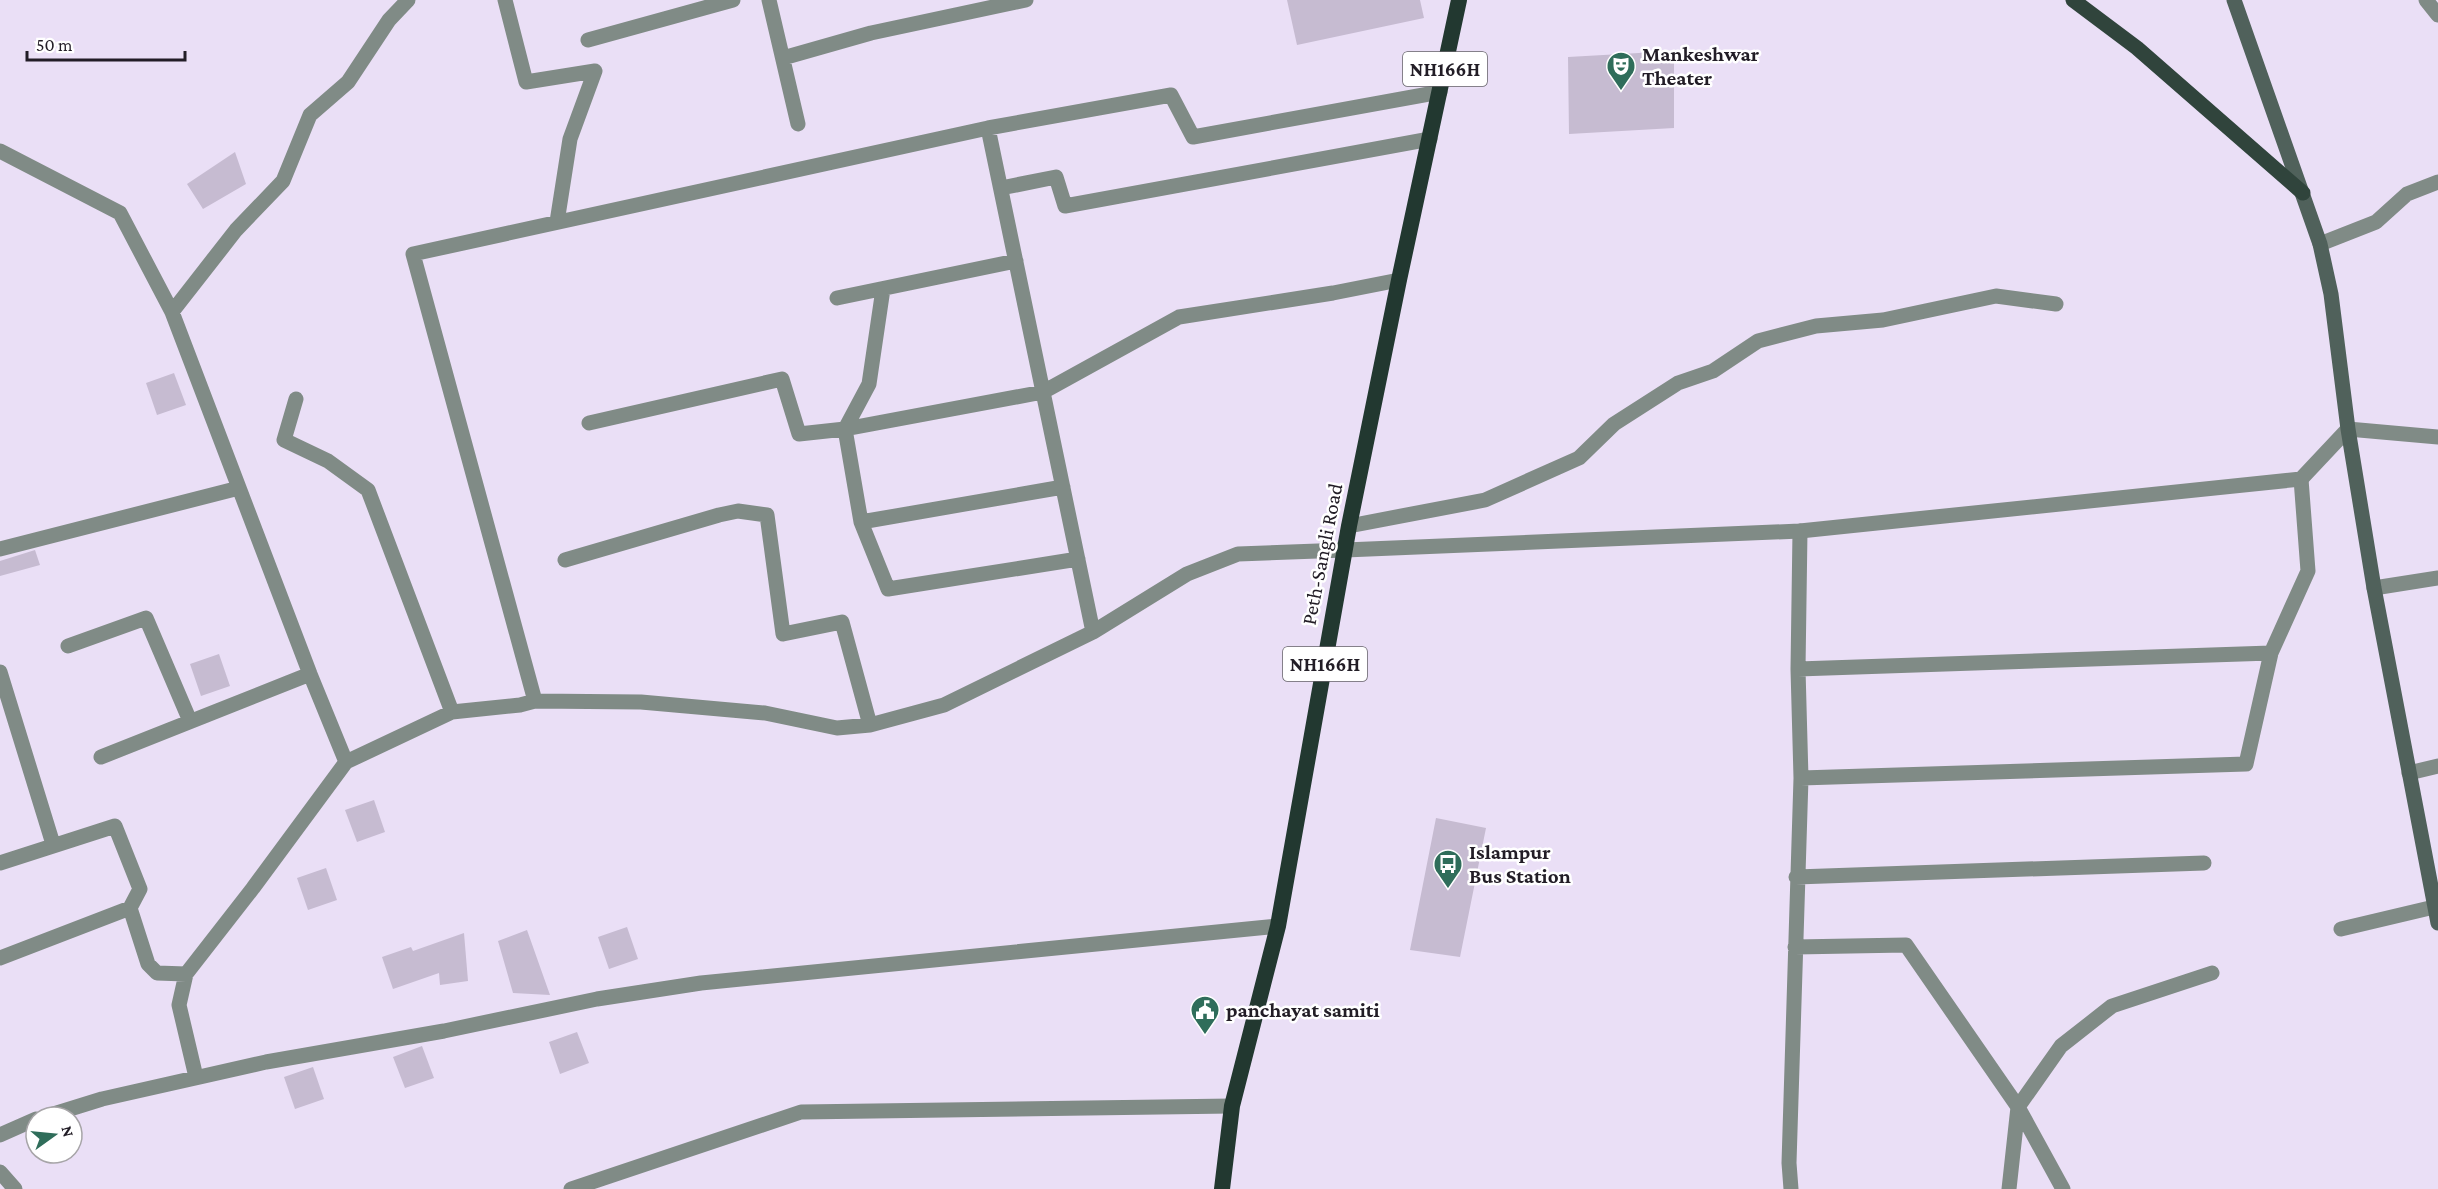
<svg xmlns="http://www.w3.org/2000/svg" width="2438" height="1189" font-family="'Crimson Pro',serif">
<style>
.building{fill:#c6bbd1}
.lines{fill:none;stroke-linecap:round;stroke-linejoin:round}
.minor{stroke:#808b86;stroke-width:15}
.tertiary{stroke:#808b86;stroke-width:15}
.secondary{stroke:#50615b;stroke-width:15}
.primary{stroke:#30443c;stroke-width:15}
.trunk{stroke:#223830;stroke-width:16}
.labels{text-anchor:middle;stroke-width:5;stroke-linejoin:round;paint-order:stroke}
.shield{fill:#fff;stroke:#646167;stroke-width:1.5}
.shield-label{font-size:20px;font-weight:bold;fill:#221d26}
.poi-label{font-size:21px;font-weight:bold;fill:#221d26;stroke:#fff;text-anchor:start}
.street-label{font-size:21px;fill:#221d26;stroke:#fff}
</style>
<rect width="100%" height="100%" fill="#eadff6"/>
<path class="building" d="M1287,0H1420L1424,18L1297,45Z
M1674,51V128L1569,134L1568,57Z
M235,152L246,184L203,209L187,184Z
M174,373L186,405L157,415L146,383Z
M35,550L40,565L0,576V561Z
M219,654L230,686L201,696L190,664Z
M374,800L385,832L357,842L345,810Z
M1436,818L1486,828L1460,957L1410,950Z
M326,868L337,900L308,910L297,878Z
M627,927L638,959L609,969L598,937Z
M527,930L550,995L513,993L498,941Z
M464,933L468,981L440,985L439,973L393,989L382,957L411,947L413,951Z
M577,1032L589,1063L560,1074L549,1042Z
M422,1046L434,1078L405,1088L393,1057Z
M313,1067L324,1099L295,1109L284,1077Z"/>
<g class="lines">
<path class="minor" d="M505,0L526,82L595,71L570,139L557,222
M769,0L798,124
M2426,0L2438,15
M588,40L733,0
M783,58L871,33L1026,0
M988,128L1093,632
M0,151L120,213L172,312L310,674L346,762
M1001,188L1056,177L1065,206L1430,139
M2320,244L2376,222L2407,194L2438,182
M883,289L869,384L845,429L861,522L888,589L1078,559
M837,298L1016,261
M172,312L236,230L283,181L310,115L348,82L389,20L408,0
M296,399L284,440L328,461L368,490L452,712
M589,423L782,379L799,434L845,429L1043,392L1179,317L1333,293L1399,280
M861,522L1063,487
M1349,526L1485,500L1579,458L1614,424L1678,383L1713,371L1758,341L1816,326L1883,320L1996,296L2056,304
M0,549L239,488
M565,560L719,515L738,511L767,515L783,634L842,622L870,725
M2374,588L2438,578
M68,646L146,618L190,721
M1798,669L2271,653
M0,672L53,844
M535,701L413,254L988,128L1171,95L1193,137L1440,92
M101,757L310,674
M2409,773L2438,766
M1801,778L2246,764L2271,653L2308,571L2301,479
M0,863L115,826L140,889L130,908L148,964L157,973L186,974
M1796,877L2204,863
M2341,929L2434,907
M1795,947L1906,945L2018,1107L2061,1046L2112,1006L2212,973
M0,958L130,908
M196,1077L179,1005L186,974L253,888L346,762L452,712L520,705L535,701L641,702L765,713L837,728L870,725L944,705L1093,632L1187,574L1238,554L1345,550
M2018,1107L2063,1189
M44,1117L102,1099L266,1062L444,1031L597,999L701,983L1278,926
M0,1135L36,1119
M0,1172L15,1189
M571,1189L801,1112L1232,1106
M1791,1189L1789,1163L1801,778L1798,669L1800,531
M2009,1189L2018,1107"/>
<path class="tertiary" d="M1345,550L1800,531L2301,479L2348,429L2438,437"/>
<path class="secondary" d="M2234,0L2320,244L2331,294L2348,429L2374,588L2438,923"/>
<path class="primary" d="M2073,0L2137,48L2303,193"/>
<path class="trunk" d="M1222,1189L1232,1106L1278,926L1349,526L1399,280L1459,0"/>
</g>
<defs>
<g id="theatre-pin" transform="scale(1.5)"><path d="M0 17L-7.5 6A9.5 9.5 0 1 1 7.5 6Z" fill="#2f6d5a" stroke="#fff"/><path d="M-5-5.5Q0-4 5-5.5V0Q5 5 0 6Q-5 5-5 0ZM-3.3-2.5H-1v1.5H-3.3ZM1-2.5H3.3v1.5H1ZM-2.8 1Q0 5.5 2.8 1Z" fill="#fff"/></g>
<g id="bus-pin" transform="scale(1.5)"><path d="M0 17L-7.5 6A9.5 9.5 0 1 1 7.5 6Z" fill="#2f6d5a" stroke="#fff"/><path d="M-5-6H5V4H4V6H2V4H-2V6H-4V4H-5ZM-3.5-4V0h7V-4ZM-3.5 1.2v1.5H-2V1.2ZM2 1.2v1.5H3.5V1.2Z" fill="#fff"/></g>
<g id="civic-pin" transform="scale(1.5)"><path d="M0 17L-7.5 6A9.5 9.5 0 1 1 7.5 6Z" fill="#2f6d5a" stroke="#fff"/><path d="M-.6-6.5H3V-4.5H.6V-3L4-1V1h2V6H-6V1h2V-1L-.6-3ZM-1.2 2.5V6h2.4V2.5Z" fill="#fff"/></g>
</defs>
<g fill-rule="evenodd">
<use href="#theatre-pin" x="1621" y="66"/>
<use href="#bus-pin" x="1448" y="864"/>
<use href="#civic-pin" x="1205" y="1010"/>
</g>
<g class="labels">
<g class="shield">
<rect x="1403" y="52" width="84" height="34" rx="4.5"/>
<rect x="1283" y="647" width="84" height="34" rx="4.5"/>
</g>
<g class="shield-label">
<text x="1445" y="76">NH166H</text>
<text x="1325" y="671">NH166H</text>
</g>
<g class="poi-label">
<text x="1642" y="61">Mankeshwar<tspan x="1642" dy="24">Theater</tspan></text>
<text x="1469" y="859">Islampur<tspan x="1469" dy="24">Bus Station</tspan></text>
<text x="1226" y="1017">panchayat samiti</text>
</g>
<g class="street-label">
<text transform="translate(1322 554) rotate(-79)" y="7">Peth-Sangli Road</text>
</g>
</g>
<g transform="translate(54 1135) rotate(75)"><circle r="28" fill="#ffffff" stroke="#a7a5a8" stroke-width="1.5"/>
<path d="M0-4.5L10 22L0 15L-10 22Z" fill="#2f6d5a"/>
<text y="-9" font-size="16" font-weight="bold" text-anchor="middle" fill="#221d26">N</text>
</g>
<path d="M27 51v9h158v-9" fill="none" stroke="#221d26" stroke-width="3"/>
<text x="36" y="51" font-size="18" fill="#221d26" stroke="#ffffff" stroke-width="4.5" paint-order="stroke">50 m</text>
</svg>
